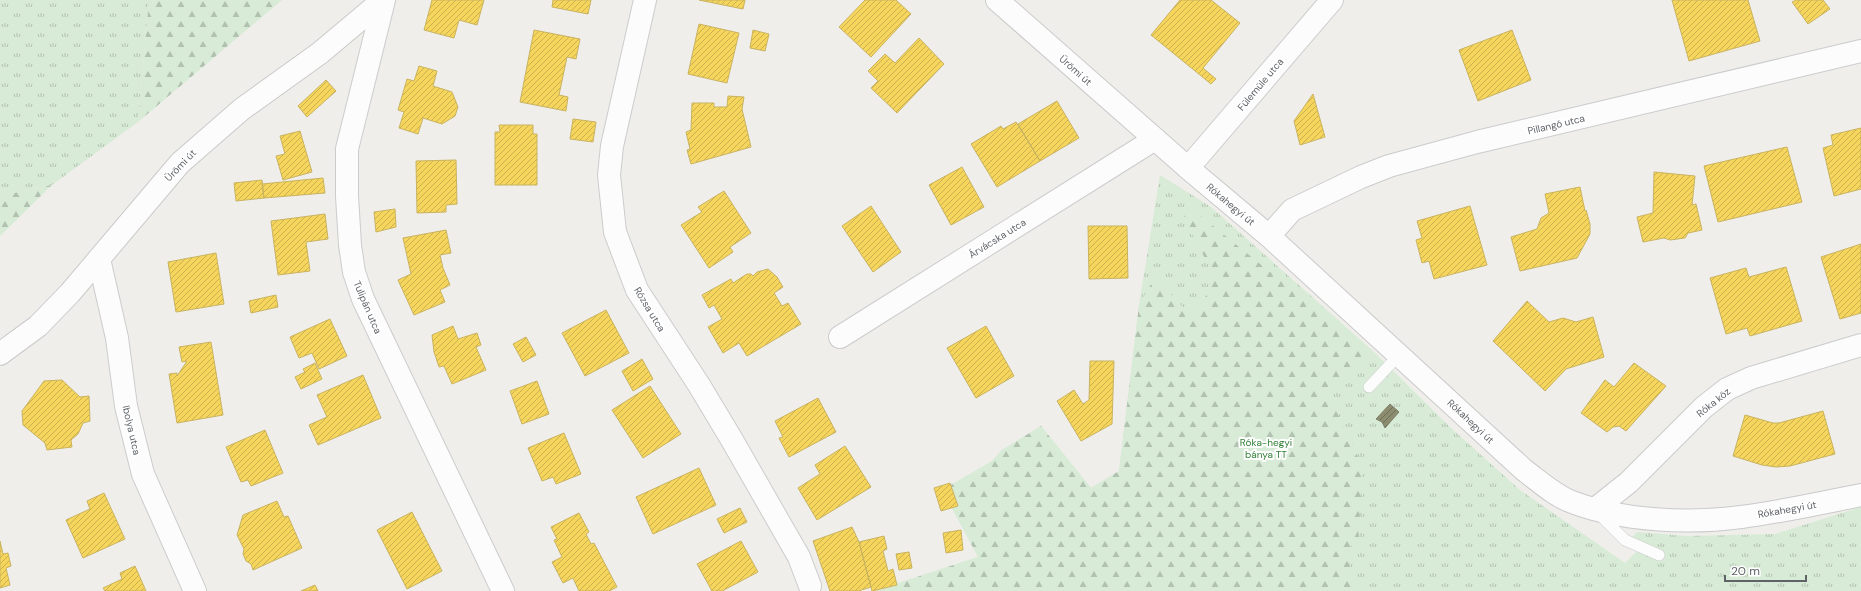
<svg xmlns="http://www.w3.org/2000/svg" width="1861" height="591" font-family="'DM Sans',sans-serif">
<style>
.grass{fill:url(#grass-tufts)}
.forest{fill:url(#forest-firs)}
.homes{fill:url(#homes-hatch);stroke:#c9b360}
.industry{fill:url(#industry-hatch);stroke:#7e806c}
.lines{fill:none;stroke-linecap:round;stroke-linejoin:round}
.lane-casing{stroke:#cbcccc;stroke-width:12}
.street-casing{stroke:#cbcccc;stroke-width:24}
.secondary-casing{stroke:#cacacb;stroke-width:24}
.lane{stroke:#fdfcfc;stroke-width:11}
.street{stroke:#fdfcfc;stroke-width:22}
.secondary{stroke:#fdfcfc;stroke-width:22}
.labels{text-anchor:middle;stroke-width:4;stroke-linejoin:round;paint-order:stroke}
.street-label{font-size:10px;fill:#5f6368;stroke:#fff}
.park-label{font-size:10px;fill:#348238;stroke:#fff}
</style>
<defs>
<pattern id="grass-tufts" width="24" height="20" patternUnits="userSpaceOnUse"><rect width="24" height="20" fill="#d8ebd6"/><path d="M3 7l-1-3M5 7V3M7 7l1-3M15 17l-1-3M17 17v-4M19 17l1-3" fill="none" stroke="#b2c2b1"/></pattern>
<pattern id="forest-firs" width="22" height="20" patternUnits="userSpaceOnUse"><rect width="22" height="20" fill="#d8ebd6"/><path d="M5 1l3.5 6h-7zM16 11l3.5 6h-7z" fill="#b2c2b1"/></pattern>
<pattern id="homes-hatch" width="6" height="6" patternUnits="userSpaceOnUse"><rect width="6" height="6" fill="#f6d55c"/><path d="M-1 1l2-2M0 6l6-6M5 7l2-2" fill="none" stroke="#cab050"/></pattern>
<pattern id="industry-hatch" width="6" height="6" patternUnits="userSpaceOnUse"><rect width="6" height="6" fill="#8c8c6e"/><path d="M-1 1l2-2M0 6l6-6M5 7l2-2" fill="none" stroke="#70705a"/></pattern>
</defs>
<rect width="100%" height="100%" fill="#efeeea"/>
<path class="grass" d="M0,0H149L138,122L52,185L0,196Z
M1160,175L1211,207L1373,351L1450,427L1520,490L1625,563L1638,550L1631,538L1637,532L1687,536L1775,534L1861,507V591H874L978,557L992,461L1002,450L1041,426L1091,488L1119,471L1139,305Z"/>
<path class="forest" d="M149,0H282L138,122Z
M52,185L0,236V196Z
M1187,205L1372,354L1327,391L1363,468L1358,541L1346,550L1353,585L1364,591H874L978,557L942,490L992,461L1002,450L1041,426L1091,488L1119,471L1139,305L1155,277L1189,314L1206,296L1212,272L1184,218Z"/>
<path class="homes" d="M432,0H484L477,25L459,20L454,38L424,30Z
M553,0H591L588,14L552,7Z
M699,0H745L743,9Z
M865,0H896L911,14L871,57L839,27Z
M1180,0H1211L1240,23L1203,68L1216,79L1211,84L1151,35Z
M1672,0H1748L1760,41L1689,61Z
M1796,0H1823L1830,9L1808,24L1792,2Z
M699,24L739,33L727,83L688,74Z
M534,30L580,39L576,59L567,57L559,95L568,97L566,111L520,102Z
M753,30L769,34L765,51L750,48Z
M1512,30L1531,80L1478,101L1459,50Z
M919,38L944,64L897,113L871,88L878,81L868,71L885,54L895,63Z
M419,66L437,71L433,86L452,92L458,107L455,116L442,124L423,118L418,134L399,128L404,112L398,110L407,79L414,81Z
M326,80L336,91L307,117L298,106Z
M1313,94L1325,137L1300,145L1294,121Z
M728,96L744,97L742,109L751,147L691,164L687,150L690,149L686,132L691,130L692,103H714V107H727Z
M1057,101L1079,138L1040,161L1018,124Z
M573,119L596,122L593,142L570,139Z
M1016,122L1040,161L997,187L971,144L1001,126L1003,129Z
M499,125H533V134H537V185H495V132H500Z
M1861,128V189L1834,196L1823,148L1833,145L1831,135Z
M300,131L312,172L283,180L276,156L285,154L280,136Z
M1787,147L1802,202L1718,222L1704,166Z
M456,160L457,204L446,205V212L417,213L416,161Z
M962,167L984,207L951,225L929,185Z
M1654,172L1695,176L1692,205L1696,204L1702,230L1688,233L1685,238L1670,240L1664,238L1643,242L1637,217L1653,213Z
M323,178L325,193L264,198L262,184Z
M262,180L264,198L236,201L234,183Z
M1580,187L1585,211L1586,210L1590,224V234L1577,258L1520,271L1511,237L1537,229L1541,218L1549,213L1545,194Z
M724,191L751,233L730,247L733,252L709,268L681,225L702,212L698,207Z
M871,206L901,252L873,272L842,226Z
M1470,206L1487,265L1434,279L1429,261L1422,263L1416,240L1422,238L1417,221Z
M395,209L396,227L376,232L374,212Z
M325,214L328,239L306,242L310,271L278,275L271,221Z
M1088,226H1127L1128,278L1089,279Z
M446,230L451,253L440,255L443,268L450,285L440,290L445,302L414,315L398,280L411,274L403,238Z
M1861,244V313L1840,319L1821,257Z
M216,253L224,304L176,312L168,262Z
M1786,267L1802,321L1750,336L1747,328L1726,334L1710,278L1746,268L1749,277Z
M768,269L777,277L783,287L774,293L782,306L788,303L801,324L747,356L739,343L723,353L708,327L722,319L714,305L709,308L702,295L731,279L733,283L747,274H751L753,276L757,272Z
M276,295L278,307L251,313L249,301Z
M1527,301L1549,322L1563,318L1576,322L1593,317L1604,357L1566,369L1545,391L1493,341Z
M606,310L629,353L585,376L562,333Z
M330,319L347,356L319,369L312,353L299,358L290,337Z
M453,326L458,339L477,333L481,345L476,347L486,370L452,384L444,366L439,367L434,352L432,335Z
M986,326L1014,376L976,398L947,348Z
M526,337L536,355L523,362L513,344Z
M211,342L223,415L177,423L169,374L177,373V376L187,361L182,362L179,347Z
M642,359L653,379L633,391L622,371Z
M1090,361H1114L1112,424L1081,441L1057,401L1074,390L1083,404L1089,400Z
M315,363L322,379L301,389L295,377L305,372L303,369Z
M1634,363L1666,386L1626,431L1619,426L1613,427L1607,432L1581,413L1605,380L1614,387Z
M363,375L381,418L318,445L309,425L327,417L317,395Z
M62,380L80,397L89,396L90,421L83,423L78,434L71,440L72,447L47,450L45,443L23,425L22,411L44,381Z
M537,381L549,414L522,424L510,391Z
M650,386L681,434L643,458L612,410Z
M818,398L836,432L789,457L779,438L783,437L775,421Z
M1823,411L1835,454L1790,466L1776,467L1762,465L1733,456L1745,415L1773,423H1779Z
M265,430L283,473L251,486L248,480L241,482L226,447Z
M564,433L581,474L556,484L553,477L542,481L528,448Z
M845,446L871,487L817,520L798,488L820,474L815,465Z
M699,468L716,505L653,534L636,497Z
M950,483L958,506L941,511L934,488Z
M104,493L125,539L83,558L66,520L90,509L87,501Z
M277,501L284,517L288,516L302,548L253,570L251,564L246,561L243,554L244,549L237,535L243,515Z
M740,508L747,522L724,533L717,519Z
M412,512L442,571L407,589L377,530Z
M579,513L589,532L586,534L591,544L594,543L617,587L609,591H579L573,578L563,583L552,562L562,557L554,540L557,539L551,527Z
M852,527L859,542L871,587L858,591H830L813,541Z
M961,530L963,550L946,553L943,533Z
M884,536L887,549L883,551L888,571L893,569L897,585L872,591L859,542Z
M0,541L3,554L8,553L11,566L6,568L10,585L0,588Z
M741,541L758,572L722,591H712L697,564Z
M909,552L912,568L899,570L896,554Z
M135,566L146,591H105L103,588L122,579L120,573Z
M315,585L318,591H301Z"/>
<path class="industry" d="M1390,404L1399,412L1385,428L1382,422L1376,419Z"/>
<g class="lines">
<g class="lane-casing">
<path id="lane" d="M1369,387L1399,355
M1599,514L1625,540L1659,555"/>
</g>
<g class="street-casing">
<path id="street" d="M384,0L347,149V196L350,245L354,272L363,299L503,591
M645,0L612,146L609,175L615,232L637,290L699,385L732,440L799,557L810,586
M1188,168L1332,0
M1269,236L1292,210L1361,177L1389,166L1477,142L1861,51
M99,259L117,338L126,406L143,474L195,591
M840,337L1155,139
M1595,509L1629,482L1704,407L1727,389L1751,378L1861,345"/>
</g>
<g class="secondary-casing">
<path id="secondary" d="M997,0L1188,168L1269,236L1524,470C1539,481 1555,496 1572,502C1622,521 1689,524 1741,517C1781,512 1821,503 1861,495
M0,354L38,326L70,293L180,163L242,109L320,53L383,0"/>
</g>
<use href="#lane" class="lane"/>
<use href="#street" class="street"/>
<use href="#secondary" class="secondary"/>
</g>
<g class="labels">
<g class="street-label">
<text transform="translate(1076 70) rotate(42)" y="4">Ürömi út</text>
<text transform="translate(1260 84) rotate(-50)" y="4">Fülemüle utca</text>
<text transform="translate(1556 124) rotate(-13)" y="4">Pillangó utca</text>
<text transform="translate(180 165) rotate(-46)" y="4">Ürömi út</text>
<text transform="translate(1231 204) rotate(40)" y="4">Rókahegyi út</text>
<text transform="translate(997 238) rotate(-32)" y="4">Árvácska utca</text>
<text transform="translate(368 307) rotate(67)" y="4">Tulipán utca</text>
<text transform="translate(650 309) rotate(59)" y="4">Rózsa utca</text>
<text transform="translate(1713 402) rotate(-39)" y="4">Róka köz</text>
<text transform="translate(1471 421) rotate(43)" y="4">Rókahegyi út</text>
<text transform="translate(132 430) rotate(77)" y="4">Ibolya utca</text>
<text transform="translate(1787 509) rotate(-10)" y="4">Rókahegyi út</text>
</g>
<g class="park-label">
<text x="1266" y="446">Róka-hegyi<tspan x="1266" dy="12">bánya TT</tspan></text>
</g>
</g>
<path d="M1725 575v6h81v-6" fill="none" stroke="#5f6368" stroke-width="2"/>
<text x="1731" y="575" font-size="12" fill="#5f6368" stroke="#ffffff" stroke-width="3" paint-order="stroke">20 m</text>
</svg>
